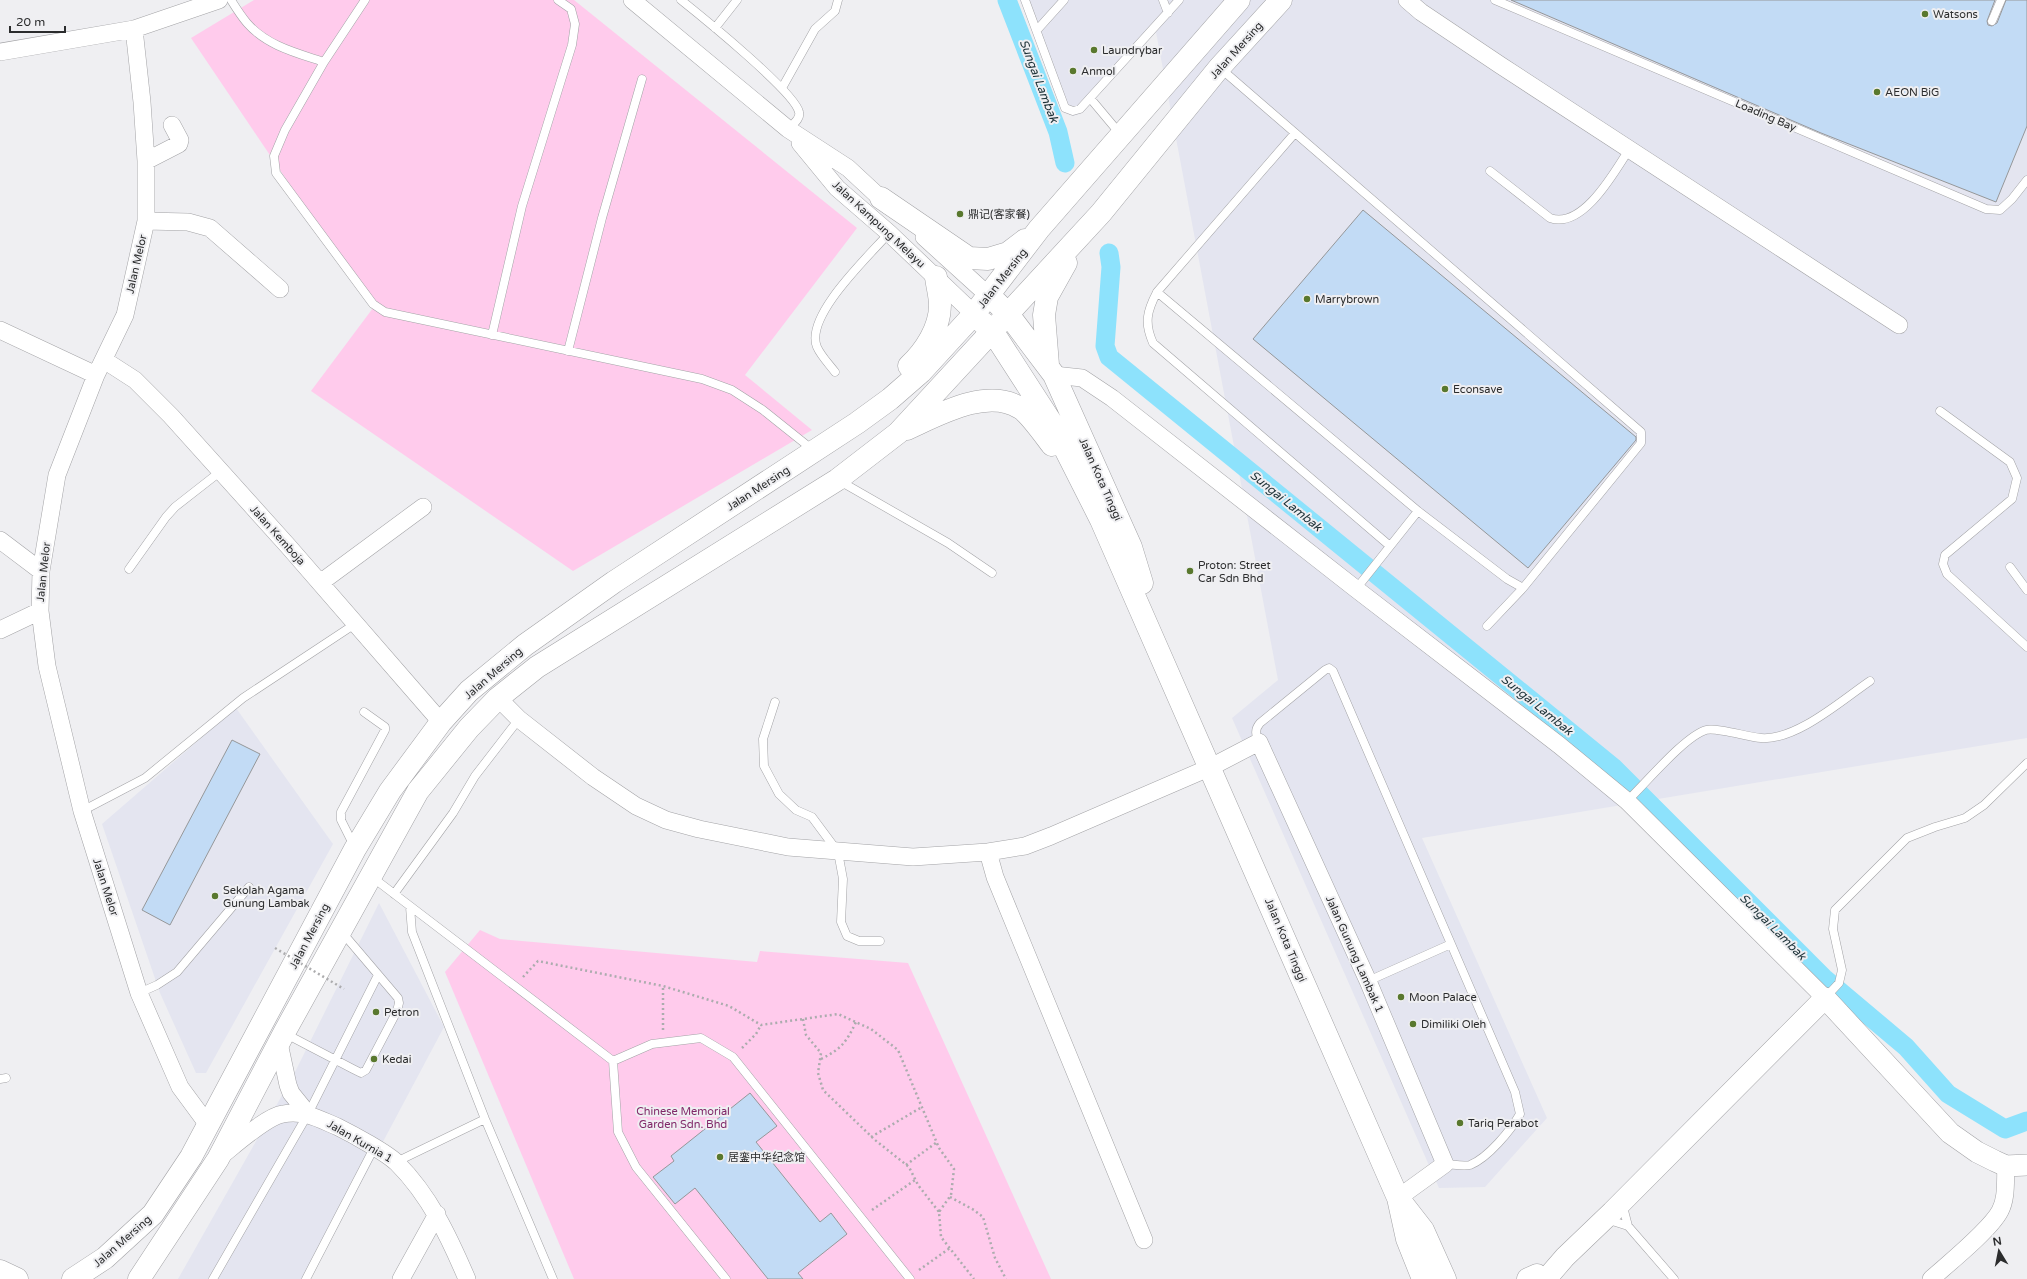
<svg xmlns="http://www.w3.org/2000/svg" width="2027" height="1279" font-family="'Varela Round','Noto Sans SC',sans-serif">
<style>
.built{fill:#e4e5f0}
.green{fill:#ffcbec}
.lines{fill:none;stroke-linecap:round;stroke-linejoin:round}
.canal{stroke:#8de2fc;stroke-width:19}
.building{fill:#c2dbf5;stroke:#959799}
.service-casing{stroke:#a3a3a6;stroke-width:9}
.minor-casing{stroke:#a3a3a6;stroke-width:18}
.tertiary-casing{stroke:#a3a3a6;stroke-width:22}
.trunk-casing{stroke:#a3a3a6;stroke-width:23}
.path{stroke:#acacae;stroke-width:2.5;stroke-dasharray:2 3;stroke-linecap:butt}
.service{stroke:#fff;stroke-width:8}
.minor{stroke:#fff;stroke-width:17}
.tertiary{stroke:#fff;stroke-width:21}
.trunk{stroke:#fff;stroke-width:22}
.path-bridge{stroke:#acacae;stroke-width:2.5;stroke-dasharray:2 3;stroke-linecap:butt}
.poi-dot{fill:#59782e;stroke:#efeff2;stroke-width:1.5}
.labels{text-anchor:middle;stroke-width:4;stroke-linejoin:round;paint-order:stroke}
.poi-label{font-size:11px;fill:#2b2c2d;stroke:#efeff2;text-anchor:start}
.street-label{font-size:11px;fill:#2b2c2d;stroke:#efeff2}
.park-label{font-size:11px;fill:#802868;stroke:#efeff2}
.water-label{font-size:12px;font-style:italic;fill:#1c3137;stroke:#efeff2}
</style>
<rect width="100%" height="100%" fill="#efeff2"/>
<path class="built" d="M1020,0H2027V738L1422,838L1547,1118L1485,1187L1439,1188L1232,718L1278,680L1156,32L1082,113L1073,116L1063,111Z
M236,708L333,844L206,1073H196L160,993L102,824Z
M379,903L444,1027L310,1279H178L293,1076Z"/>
<path class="green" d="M254,0H574L857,228L745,375L812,430L573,571L311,391L373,308L191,38Z
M480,930L500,939L757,962L760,951L908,963L1051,1279H574L445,972Z"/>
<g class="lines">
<path class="canal" d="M1007,0L1058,132L1065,163
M1109,253L1111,267L1105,346L1109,357L1613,767L1824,978L1906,1047L1948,1094L2005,1129L2027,1121"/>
</g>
<path class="building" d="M1511,0H1995L1987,21L1988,25L1992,26L1997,23L2006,0H2027V126L1996,202L1821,133Z
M1363,210L1636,437V440L1528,568L1253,339Z
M232,740L260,754L170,925L142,910Z
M750,1093L777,1126L756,1142L820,1222L831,1213L847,1234L798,1273L803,1279H768L695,1188L675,1204L653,1177L674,1161L671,1156Z"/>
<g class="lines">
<g class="service-casing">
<path id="service" d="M231,0C236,8 241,16 247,23C267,46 297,53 324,62
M365,0L324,62L285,130L274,156L276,173L373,304L385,312L702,379L732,390L763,410L813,450
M681,0C701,16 795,92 799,112C801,119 793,124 788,129
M1025,0L1065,108L1073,111L1080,109L1179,0
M1163,0L1168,13
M1495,0L1986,209L2000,210L2012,199L2027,180
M1992,21L2001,0
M715,28L737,0
M1037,30L1064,0
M782,88L815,29L835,11L838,0
M1090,98L1121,135
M1295,133L1157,292C1147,311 1144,323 1153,343L1390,546
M1490,171L1550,218C1583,230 1615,171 1630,148
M1157,292L1418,511L1507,579L1523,588L1641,443V432L1220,68
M492,335L522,206L572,45L575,24L571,9L558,0
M568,351L602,218L642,79
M835,372C829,364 821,356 817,347C804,316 870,255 889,233
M1940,411L2010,462L2017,478L2012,499L1945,555L1943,564L1947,574L2027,647
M838,480L948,543L992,573
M2010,567L2027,590
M129,569L166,517L175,507L221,471
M1356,589L1418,511
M1487,626L1523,588
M775,702L763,739L764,766L779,794L796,810L812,817L838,852L843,879L841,922L847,936L859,941H880
M1259,742C1256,735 1254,730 1260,723L1325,670L1329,668L1333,671L1515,1092L1520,1114C1511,1130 1488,1158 1470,1165C1463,1167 1452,1164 1445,1164
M1627,801C1645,784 1685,736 1706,730C1716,727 1748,737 1761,738C1796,741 1842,700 1870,681
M82,811L145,778L243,698L355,624
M354,846L341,820V812L385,730V727L364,712
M372,877L613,1061
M394,894L453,813L475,776L519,719
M410,907L412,932L485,1119L553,1279
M1368,981L1451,944
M139,993L157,985L177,972L249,887
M1825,998L1839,983L1842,970L1833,929L1835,910L1907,838L1935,827L1965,818L1984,805L2027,763
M284,1033L353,1069L361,1073L366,1070L397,1011L399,1003L398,998L341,931
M613,1061L652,1044L701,1038L733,1057L910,1279
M613,1061L618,1132L636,1167L726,1279
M0,1079L6,1078
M396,1162L485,1119
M1622,1203L1628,1226
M1606,1219L1628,1226L1674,1279
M213,1279L308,1114L378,975
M306,1279L374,1148"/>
</g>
<g class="minor-casing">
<path id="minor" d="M632,0L788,129L848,168L889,206
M1407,0L1421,12L1500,65L1899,325
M134,29L142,102L146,161V221L125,315L96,375L57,475L41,571L40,611L47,666L82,811L139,993L180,1087L208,1125
M0,52L134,29L219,0
M800,143L837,188L889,233L974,314
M146,161L179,144L180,140L172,125
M146,221L188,222L210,228L280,289
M924,237L989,296
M0,330L96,375
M104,360L135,380L171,416L288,546L441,722
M1054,375L1082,378L1112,398L1356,589L1559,745L1627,801L1825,998
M0,540L41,571
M320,583L423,507
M0,630L40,611
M498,698L519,719L593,777L636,806L666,820L699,829L788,847L913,857L988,852L1025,846L1051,836L1211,767L1259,742L1368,981L1445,1164L1398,1198
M988,852L995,877L1144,1240
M279,1043L288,1085L291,1093L308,1114
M221,1156C235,1145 267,1116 283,1114C304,1110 319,1119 338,1127C352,1134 387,1153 397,1163C430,1196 449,1237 467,1279
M401,1279L437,1214
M1931,1279C1949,1263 1990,1230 2000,1211C2007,1198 2005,1181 2006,1166"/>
</g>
<g class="tertiary-casing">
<path id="tertiary" d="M1546,1279L1565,1257L1612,1212L1825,998L1950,1133L1977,1152L1995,1161L2006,1166L2027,1165"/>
</g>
<g class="trunk-casing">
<path id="trunk" d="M881,198L969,258L988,259L1008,253L1025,240
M997,303L1008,314L1054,375L1131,547L1142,583
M982,322L993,332L1053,425L1101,520L1398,1198L1407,1239L1423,1279
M1048,365L1044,315L1047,297L1066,263
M909,366C925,351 940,328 940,305C940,296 937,286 936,277
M907,429C938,415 987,387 1020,408C1029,413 1045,436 1052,445
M1402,1203L1423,1230L1445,1279
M0,1271L17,1279
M73,1279L105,1258L153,1214L191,1157L355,849L390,791L441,722L469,691L525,645L614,582L857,423L890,399L921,372L974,314L1039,229L1239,0
M139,1279L218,1159L284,1033L418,791L469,728L498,698L537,667L837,480L898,433L1101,213L1219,68L1281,0
M1528,1279L1537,1275"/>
</g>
<path class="path" d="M523,977L538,961L663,986L729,1006L761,1025L838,1014L871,1029L898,1050L939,1148L954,1169L951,1195L939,1212L941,1237L974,1279
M803,1019L806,1035L821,1053L818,1073L823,1090L875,1140L909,1167L918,1185L939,1212
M663,1030V986
M742,1048L756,1034L761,1025
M821,1059C841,1049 846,1043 856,1022
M871,1137L922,1107
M906,1165L937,1142
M950,1197L974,1210L983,1217L995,1258L1006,1279
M872,1210L915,1180
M919,1270L950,1248"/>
<use href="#service" class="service"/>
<use href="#minor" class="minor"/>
<use href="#tertiary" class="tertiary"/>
<use href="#trunk" class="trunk"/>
<path class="path-bridge" d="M275,948L344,989"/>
</g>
<g class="poi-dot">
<circle cx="1925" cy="14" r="4"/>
<circle cx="1094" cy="50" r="4"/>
<circle cx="1073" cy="71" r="4"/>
<circle cx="1877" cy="92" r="4"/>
<circle cx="960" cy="214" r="4"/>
<circle cx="1307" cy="299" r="4"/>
<circle cx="1445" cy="389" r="4"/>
<circle cx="1190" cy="571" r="4"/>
<circle cx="215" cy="896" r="4"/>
<circle cx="1401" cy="997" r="4"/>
<circle cx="376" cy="1012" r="4"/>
<circle cx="1413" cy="1024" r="4"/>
<circle cx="374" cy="1059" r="4"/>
<circle cx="1460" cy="1123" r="4"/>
<circle cx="720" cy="1157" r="4"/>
</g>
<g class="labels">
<g class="poi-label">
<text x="1933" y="18">Watsons</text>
<text x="1102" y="54">Laundrybar</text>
<text x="1081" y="75">Anmol</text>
<text x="1885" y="96">AEON BiG</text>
<text x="968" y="218">鼎记(客家餐)</text>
<text x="1315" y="303">Marrybrown</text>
<text x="1453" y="393">Econsave</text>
<text x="1198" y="569">Proton: Street<tspan x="1198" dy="13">Car Sdn Bhd</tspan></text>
<text x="223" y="894">Sekolah Agama<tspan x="223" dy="13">Gunung Lambak</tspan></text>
<text x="1409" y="1001">Moon Palace</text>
<text x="384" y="1016">Petron</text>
<text x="1421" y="1028">Dimiliki Oleh</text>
<text x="382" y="1063">Kedai</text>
<text x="1468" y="1127">Tariq Perabot</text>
<text x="728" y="1161">居銮中华纪念馆</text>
</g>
<g class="street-label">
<text transform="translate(1236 50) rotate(-48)" y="4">Jalan Mersing</text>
<text transform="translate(1766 115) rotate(23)" y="4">Loading Bay</text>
<text transform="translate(879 224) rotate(43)" y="4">Jalan Kampung Melayu</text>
<text transform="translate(136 264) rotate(-77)" y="4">Jalan Melor</text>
<text transform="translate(1002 278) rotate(-52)" y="4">Jalan Mersing</text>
<text transform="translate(1101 479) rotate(66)" y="4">Jalan Kota Tinggi</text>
<text transform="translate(758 488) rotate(-33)" y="4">Jalan Mersing</text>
<text transform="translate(278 535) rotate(48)" y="4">Jalan Kemboja</text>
<text transform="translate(43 572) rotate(-84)" y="4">Jalan Melor</text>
<text transform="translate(493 673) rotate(-41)" y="4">Jalan Mersing</text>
<text transform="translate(106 887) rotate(72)" y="4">Jalan Melor</text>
<text transform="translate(309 936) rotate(-62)" y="4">Jalan Mersing</text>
<text transform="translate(1286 940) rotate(67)" y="4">Jalan Kota Tinggi</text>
<text transform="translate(1355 954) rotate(66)" y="4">Jalan Gunung Lambak 1</text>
<text transform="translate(360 1141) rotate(30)" y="4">Jalan Kurnia 1</text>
<text transform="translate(122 1241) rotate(-41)" y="4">Jalan Mersing</text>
</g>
<g class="park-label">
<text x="683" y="1115">Chinese Memorial<tspan x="683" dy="13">Garden Sdn. Bhd</tspan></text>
</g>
<g class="water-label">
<text transform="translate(1039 81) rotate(69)" y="4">Sungai Lambak</text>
<text transform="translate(1286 501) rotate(39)" y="4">Sungai Lambak</text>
<text transform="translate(1537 705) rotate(39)" y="4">Sungai Lambak</text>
<text transform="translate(1773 927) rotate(45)" y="4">Sungai Lambak</text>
</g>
</g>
<g transform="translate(1999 1251) rotate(350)" stroke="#efeff2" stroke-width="3" paint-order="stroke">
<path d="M0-3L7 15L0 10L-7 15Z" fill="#2b2c2d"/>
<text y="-6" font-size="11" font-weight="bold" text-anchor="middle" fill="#2b2c2d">N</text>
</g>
<path d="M10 26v6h55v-6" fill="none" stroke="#2b2c2d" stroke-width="2"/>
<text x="16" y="26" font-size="12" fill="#2b2c2d" stroke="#efeff2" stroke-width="3" paint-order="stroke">20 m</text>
</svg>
